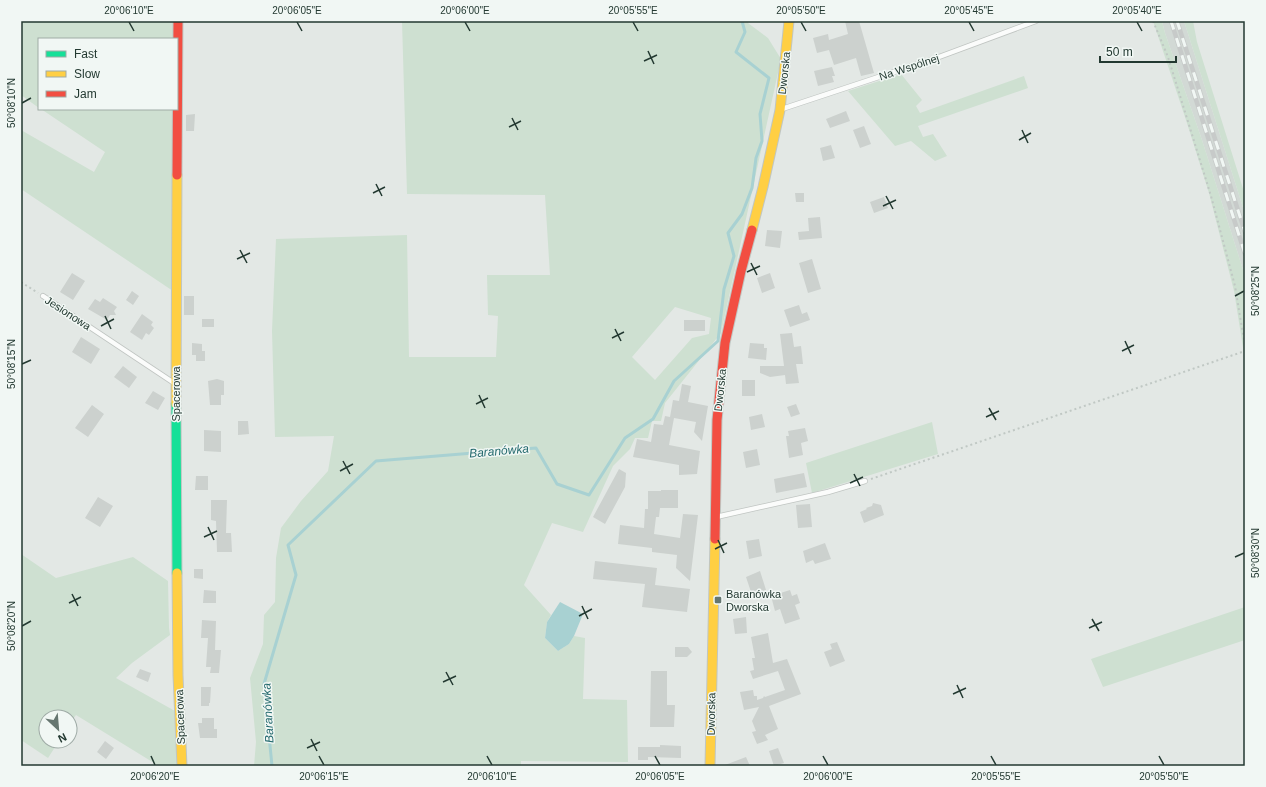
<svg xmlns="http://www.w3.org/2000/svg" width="1266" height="787" font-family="Helvetica,sans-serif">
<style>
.built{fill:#d2d9d5}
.green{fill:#cee0d1;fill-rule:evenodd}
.water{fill:#a8d1d2}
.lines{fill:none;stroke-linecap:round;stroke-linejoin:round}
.stream{stroke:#a8d1d2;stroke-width:3}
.building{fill:#ccd1ce}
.lane-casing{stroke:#c0c5c2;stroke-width:6}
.fast-casing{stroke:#c0c6c2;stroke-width:11}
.slow-casing{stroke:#c0c6c2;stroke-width:11}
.jam-casing{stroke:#c0c6c2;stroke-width:11}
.path{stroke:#c0c8c4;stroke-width:2;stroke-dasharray:2 3;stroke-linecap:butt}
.lane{stroke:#fbfcfb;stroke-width:4.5}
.fast{stroke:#16e098;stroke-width:9}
.slow{stroke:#ffcf43;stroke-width:9}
.jam{stroke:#f24e42;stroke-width:9}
.rail-casing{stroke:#c7cac9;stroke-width:4.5}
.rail{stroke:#f1f7f4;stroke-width:3;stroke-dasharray:9;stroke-linecap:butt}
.ticks{fill:none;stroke:#233931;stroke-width:1.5}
.poi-dot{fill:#667670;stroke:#f1f7f4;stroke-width:1.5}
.labels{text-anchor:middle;stroke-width:3;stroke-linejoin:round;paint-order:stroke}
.street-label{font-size:11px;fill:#233931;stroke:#f1f7f4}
.poi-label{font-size:11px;fill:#233931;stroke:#f1f7f4;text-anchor:start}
.water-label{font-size:12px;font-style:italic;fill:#246a6e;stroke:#f1f7f4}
.neatline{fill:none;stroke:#233931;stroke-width:1.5}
.ticks-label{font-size:10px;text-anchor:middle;fill:#233931}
</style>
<rect width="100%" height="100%" fill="#e3e8e5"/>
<path class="built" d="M1162,21H1184L1245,214V276L1202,140L1165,33Z"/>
<path class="green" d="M21,21H173V39H39V108L21,95Z
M402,21H748V23L768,38L781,59L721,333L665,403L661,421H652L648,438H635L630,449L613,466L583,532L552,523L524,585L551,615L547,622L545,638L558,651L569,644L574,636L585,638L583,699L627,700L628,762L521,761V766H254L256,742L250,678L263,644L264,615L275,602L276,558L281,528L301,501L328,471L334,436L275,437L272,331L276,239L407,235L409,357H496L498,316L488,315L487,275H550L545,195L407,194ZM675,307L711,318L709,334L692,338L655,380L632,357Z
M1153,21H1162L1165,33L1202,140L1245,276V360L1234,291L1209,193L1186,120Z
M1184,21H1193L1197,42L1245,195V214Z
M901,74L922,100L916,106L920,113L1024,76L1028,88L918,126L923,137L933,134L947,156L935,161L911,141L895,146L848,91Z
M41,109H173V291L21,189V130L94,172L105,152Z
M932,422L938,454L812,493L806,463Z
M21,554L56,578L133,557L168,581L169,628L170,635L132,663L116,678L175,711L178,766H159L76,715L70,723V717H46V741H59L48,758L21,740Z
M1245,607V640L1103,687L1091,659Z"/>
<path class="water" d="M560,602L583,614L574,636L569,644L558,651L545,638L547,622Z"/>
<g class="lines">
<path class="stream" d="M272,766L264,684L296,575L288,545L376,461L536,448L557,484L589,495L625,438L653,419L674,381L718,341L724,289L734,256L728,233L742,214L752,188L756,158L762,141L760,114L769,78L736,52L745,32L742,21"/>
</g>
<path class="building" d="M845,21H859L874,73L861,76L856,58L834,65L829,50L817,53L813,38L828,34L829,40L848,34Z
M832,67L835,76H832L834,82L818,86L814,71Z
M846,111L850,121L830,128L826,119Z
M195,114L194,131H186V115Z
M864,126L871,144L860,148L853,130Z
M831,145L835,158L823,161L820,148Z
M795,193H804V202H796Z
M884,197L888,208L874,213L870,202Z
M820,217L822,238L799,240L798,232L809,231L808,218Z
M767,230L782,231L780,248L765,246Z
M812,259L821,289L808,293L799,263Z
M72,273L85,281L73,300L60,292Z
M770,273L775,288L762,293L757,278Z
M132,291L139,296L133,305L126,300Z
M184,296H194V315H184Z
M103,298L117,307L114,311L116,315H110L107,320L88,309L95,299L100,302Z
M799,305L802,314L807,312L810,320L790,327L784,310Z
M142,314L153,322L151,325L154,328L149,335L146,333L142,340L130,332Z
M202,319H214V327H202Z
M684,320H705V331H684Z
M792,333L794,347L801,346L803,364H796L799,383L786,384L785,375L770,377L760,373V366H784L780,334Z
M81,337L100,349L91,364L72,352Z
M192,343L202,344V351H205V361H196V355H192Z
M750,343L764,344V348H767L766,360L748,358Z
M123,366L137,377L129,388L114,377Z
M217,379L224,381V395H221V405H210L208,381Z
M742,380H755V396H742Z
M682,384L691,386L688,402L708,406L702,441L694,432L696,422L674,418L669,445L700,451L697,474L679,475V465L633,457L637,439L651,442L654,424L663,425L665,416L670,417L673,400L679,401Z
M153,391L165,398L158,410L145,403Z
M796,404L800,414L791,417L787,407Z
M92,405L104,414L88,437L75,428Z
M762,414L765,427L751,430L749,417Z
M238,421H248L249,434L238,435Z
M805,428L808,441L801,443L803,455L789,458L786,436H789L788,431Z
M204,430L221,431V452L204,451Z
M757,449L760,465L746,468L743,452Z
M619,469L626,473L625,487L605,524L593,517Z
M804,473L807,487L776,493L774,479Z
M196,476H208V490H195Z
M661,490H678V508H660L659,517H656L654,534L680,538L683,514L698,515L690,581L676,568L677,555L652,552V548L618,544L620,525L644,528L645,509H648V491H661Z
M98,497L113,506L100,527L85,518Z
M211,500H227L226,533H231L232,552H217L216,521L211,520Z
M873,503L881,505L884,515L864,523L860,512L867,509L866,508L872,506Z
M810,504L812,527L798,528L796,505Z
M759,539L762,556L749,559L746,541Z
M825,543L831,559L815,564L813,560L806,563L803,551Z
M595,561L657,568L655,585L690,589L687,612L642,607L645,584L593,579Z
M194,569H203V579L194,578Z
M760,571L766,590L759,593L758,590L751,592L746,577Z
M204,590L216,591V603H203Z
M790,590L792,596L797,594L800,603L795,605L800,619L785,624L780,609L775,611L771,596Z
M746,617L747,633L735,634L733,619Z
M202,620L216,621L215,650H221L219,673H210L211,667H206L208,638H201Z
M768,633L773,663L787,659L801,694L769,706L778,729L765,735L768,740L757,744L752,732L756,731L752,721L759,707L744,710L740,692L753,690L754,696H757V700L763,698L764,696L765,697L785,690L778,671L753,679L750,671L754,670L752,658H755L751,637Z
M837,642L845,661L830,667L824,652L832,649L830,644Z
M675,647H688L692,652L687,657H675Z
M140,669L151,673L148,682L136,677Z
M651,671H667V705H675L674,727H650Z
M201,687H211L210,703H209V706H201Z
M202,718H214V729H217V738H200L198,723H202Z
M105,741L114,748L106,759L97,752Z
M660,745L681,746V758L648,757V760H638V747H660Z
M778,748L784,763L774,766L769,751Z
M746,757L750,766H725V765Z"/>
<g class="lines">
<g class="lane-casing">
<path id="lane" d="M782,109L939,57L1036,21
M43,296L174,383
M716,517L828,492L865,481"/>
</g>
<g class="fast-casing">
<path id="fast" d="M176,404L177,573"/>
</g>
<g class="slow-casing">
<path id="slow" d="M752,230L763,187L780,110L789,21
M176,404L177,175
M177,573L178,675L182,766
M710,766L715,539"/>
</g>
<g class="jam-casing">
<path id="jam" d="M177,175L178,21
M715,539L717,420L725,343L741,271L752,230"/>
</g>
<path class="path" d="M1153,21L1168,57L1211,196L1235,286L1245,346
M1241,21L1245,24
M21,282L38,293
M871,479L1245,351"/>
<use href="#lane" class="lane"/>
<use href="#fast" class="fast"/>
<use href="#slow" class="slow"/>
<use href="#jam" class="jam"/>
<g class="rail-casing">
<path id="rail" d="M1171,21L1245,254
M1177,21L1245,232"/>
</g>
<use href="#rail" class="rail"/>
</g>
<path class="ticks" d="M129,22L134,31M297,22L302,31M465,22L470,31M633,22L638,31M801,22L806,31M969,22L974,31M1137,22L1142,31M648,51L654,64M644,61L657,55M22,103L31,98M512,118L518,130M509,127L521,121M1022,130L1028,143M1019,140L1031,133M376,184L382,196M373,193L385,187M886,196L893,209M883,206L896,200M240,250L247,263M237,259L250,253M751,263L757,275M747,272L760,266M1235,296L1244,291M105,316L111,329M101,326L114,319M615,329L621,341M612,338L624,332M1125,341L1131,354M1122,351L1134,345M22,364L31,360M479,395L485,408M476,404L488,398M989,408L996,420M986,417L999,411M343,461L350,474M340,471L353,464M854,474L860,486M850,483L863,477M208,527L214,540M204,537L217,531M718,540L724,553M715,549L727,543M1235,557L1244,553M72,594L78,606M69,603L81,597M582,606L588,619M579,616L592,609M1092,619L1099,631M22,626L31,621M1089,628L1102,622M446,672L453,685M443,682L456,676M957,685L963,698M953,694L966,688M311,739L317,751M307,748L320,742M151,756L155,765M319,756L324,765M487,756L492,765M655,756L660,765M823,756L828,765M991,756L996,765M1159,756L1164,765"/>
<rect class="poi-dot" x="714" y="596" width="8" height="8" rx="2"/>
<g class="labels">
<g class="street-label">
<text transform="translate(909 67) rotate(-18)" y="4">Na Wspólnej</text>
<text transform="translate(784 73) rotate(-84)" y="4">Dworska</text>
<text transform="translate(68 313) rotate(33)" y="4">Jesionowa</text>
<text transform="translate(720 390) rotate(-84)" y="4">Dworska</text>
<text transform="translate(176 394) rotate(-90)" y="4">Spacerowa</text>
<text transform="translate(711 714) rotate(-89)" y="4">Dworska</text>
<text transform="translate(180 717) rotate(-92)" y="4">Spacerowa</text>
</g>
<g class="poi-label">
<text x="726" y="598">Baranówka<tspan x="726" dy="13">Dworska</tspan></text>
</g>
<g class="water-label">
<text transform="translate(499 451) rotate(-5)" y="4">Baranówka</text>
<text transform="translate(268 713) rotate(-93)" y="4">Baranówka</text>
</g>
</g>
<rect width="1266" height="787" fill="none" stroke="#f1f7f4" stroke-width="44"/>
<rect x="38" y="38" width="140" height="72" fill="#f1f7f4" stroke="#9faba6"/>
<rect x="46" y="51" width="20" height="6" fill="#16e098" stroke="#9faba6"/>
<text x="74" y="58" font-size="12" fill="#233931">Fast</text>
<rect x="46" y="71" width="20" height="6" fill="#ffcf43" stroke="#9faba6"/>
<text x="74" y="78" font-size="12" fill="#233931">Slow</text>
<rect x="46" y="91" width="20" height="6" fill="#f24e42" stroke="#9faba6"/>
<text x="74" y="98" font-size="12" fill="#233931">Jam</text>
<g transform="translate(58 729) rotate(154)"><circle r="19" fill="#f1f7f4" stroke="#9faba6"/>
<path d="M0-3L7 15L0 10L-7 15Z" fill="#667670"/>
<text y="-6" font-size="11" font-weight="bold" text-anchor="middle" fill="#233931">N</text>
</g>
<path d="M1100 56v6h76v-6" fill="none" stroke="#233931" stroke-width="2"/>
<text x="1106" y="56" font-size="12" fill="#233931" stroke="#f1f7f4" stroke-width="3" paint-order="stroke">50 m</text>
<rect x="22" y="22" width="1222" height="743" class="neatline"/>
<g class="ticks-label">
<text x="129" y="14">20°06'10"E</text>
<text x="297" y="14">20°06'05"E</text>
<text x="465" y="14">20°06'00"E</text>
<text x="633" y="14">20°05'55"E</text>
<text x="801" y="14">20°05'50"E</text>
<text x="969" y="14">20°05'45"E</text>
<text x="1137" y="14">20°05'40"E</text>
<text transform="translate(11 103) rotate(-90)" y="4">50°08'10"N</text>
<text transform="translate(1255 291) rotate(-90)" y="4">50°08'25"N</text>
<text transform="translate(11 364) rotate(-90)" y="4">50°08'15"N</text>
<text transform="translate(1255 553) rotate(-90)" y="4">50°08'30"N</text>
<text transform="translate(11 626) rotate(-90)" y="4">50°08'20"N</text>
<text x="155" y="780">20°06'20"E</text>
<text x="324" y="780">20°06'15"E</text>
<text x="492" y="780">20°06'10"E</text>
<text x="660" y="780">20°06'05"E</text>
<text x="828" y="780">20°06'00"E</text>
<text x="996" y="780">20°05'55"E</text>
<text x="1164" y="780">20°05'50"E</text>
</g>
</svg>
